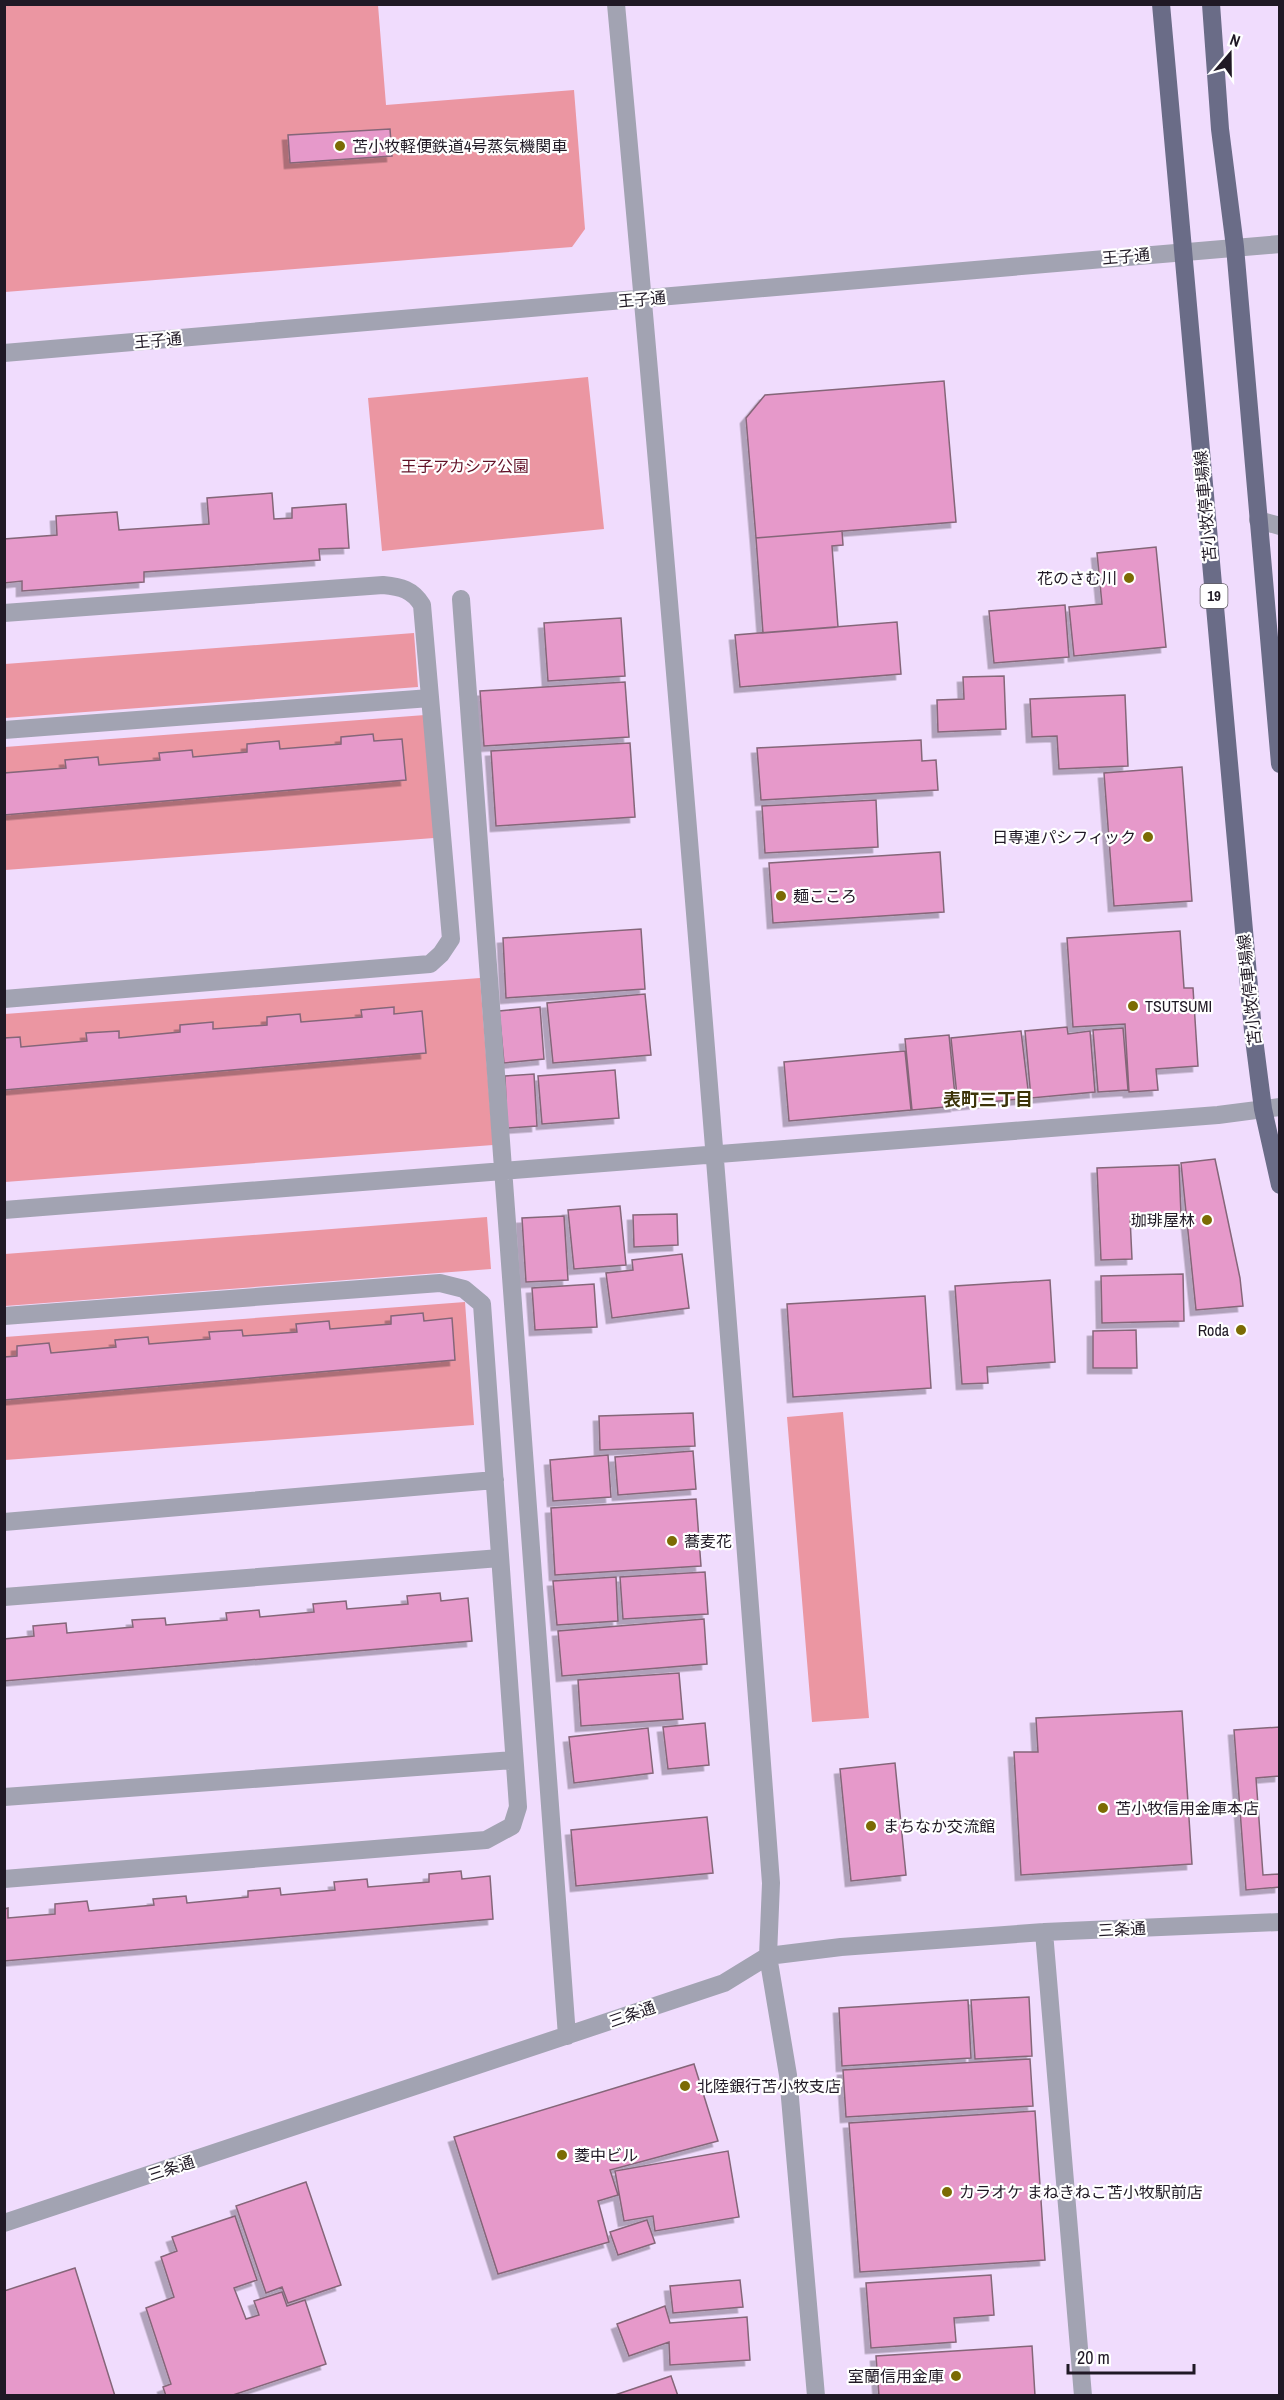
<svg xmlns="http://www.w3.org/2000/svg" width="1284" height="2400" font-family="'Archivo Narrow','Noto Sans JP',sans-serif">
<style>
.green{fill:#eb96a2}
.building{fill:#e699ca;stroke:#856679;stroke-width:1.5;filter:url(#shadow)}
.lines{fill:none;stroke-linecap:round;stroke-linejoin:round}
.minor{stroke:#a2a3b2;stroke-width:18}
.major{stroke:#6a6c87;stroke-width:18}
.poi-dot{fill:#7b6b04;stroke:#fff;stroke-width:2}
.labels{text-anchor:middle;stroke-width:4.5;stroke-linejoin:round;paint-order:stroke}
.shield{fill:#fff;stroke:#635e66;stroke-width:1.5}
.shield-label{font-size:15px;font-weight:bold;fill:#201925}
.poi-label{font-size:16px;fill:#201925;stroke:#fff;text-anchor:start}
.street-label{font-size:16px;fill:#201925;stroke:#fff}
.park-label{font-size:16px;fill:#621127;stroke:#fff}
.neighbourhood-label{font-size:18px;font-weight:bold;fill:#3c3409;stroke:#fff}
</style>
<defs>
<filter id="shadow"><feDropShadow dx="-5.5" dy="5.5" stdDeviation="0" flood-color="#0004"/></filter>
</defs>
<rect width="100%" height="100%" fill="#f0dcfd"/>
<path class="green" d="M5,5H378L386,105L574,90L585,229L572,247L5,292Z
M588,377L604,529L382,551L368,398Z
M414,633L418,687L5,718V664Z
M425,715L434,838L5,870V747Z
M480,978L493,1145L5,1182V1014Z
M487,1217L491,1269L5,1306V1254Z
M465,1302L474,1425L5,1460V1337Z
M843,1412L869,1718L812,1722L787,1417Z"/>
<path class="building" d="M390,129L392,156L290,163L288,135Z
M944,381L956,522L756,538L746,418L765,395Z
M272,493L274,519L292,518V508L346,504L349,548L319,549L320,560L144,572V582L22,591V581L4,583V539L57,535L56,516L117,512L119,530L209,524L207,498Z
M842,531L843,545L832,546L838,627L763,633L756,538Z
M1156,547L1166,647L1074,656L1069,607L1102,604L1097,553Z
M1065,605L1069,657L994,663L989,611Z
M621,618L625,676L548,681L544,623Z
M897,622L901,674L740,687L735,635Z
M1004,676L1006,729L938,732L937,700L964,699L963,677Z
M625,682L629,737L484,746L480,691Z
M1125,695L1128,766L1059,769L1057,736L1032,737L1030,699Z
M373,734L374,741L402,739L406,780L4,815V773L66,768L65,760L98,757L99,765L160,760L159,753L192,750L193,757L247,752V744L279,741L280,749L341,744V737Z
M921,740L922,761L936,760L938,790L761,800L757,748Z
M630,743L635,817L496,826L491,751Z
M1182,767L1192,901L1114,906L1104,773Z
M876,800L878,847L765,853L762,806Z
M940,852L944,912L773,923L769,863Z
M641,929L645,989L506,998L503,938Z
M1180,931L1184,988H1193L1198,1066L1156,1069L1158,1090L1129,1092L1125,1024L1073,1027L1067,938Z
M645,994L651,1055L553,1063L547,1003Z
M394,1007V1014L422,1011L426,1053L4,1090V1038L20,1037L21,1047L87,1041L86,1033L119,1031V1038L180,1032V1025L213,1022V1029L267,1025V1017L300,1014L301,1022L362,1017L361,1010Z
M540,1007L544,1059L504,1063L499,1011Z
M1067,1027L1068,1034L1090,1031L1095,1092L1031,1098L1025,1031Z
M1123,1028L1128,1090L1098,1092L1093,1030Z
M1021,1031L1029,1098L958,1105L951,1038Z
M949,1035L956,1106L912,1110L905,1039Z
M905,1051L911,1110L789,1121L784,1062Z
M615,1070L619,1118L542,1124L538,1076Z
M534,1074L537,1126L507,1128L505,1076Z
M1215,1159L1240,1278L1243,1306L1196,1310L1181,1163Z
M1179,1165L1181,1215L1130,1217L1132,1259L1101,1260L1097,1168Z
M620,1206L626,1265L574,1269L568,1210Z
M677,1214L678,1245L634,1247L633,1215Z
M564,1216L568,1280L526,1282L522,1218Z
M682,1254L689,1308L612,1318L606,1273L633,1270L632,1260Z
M1183,1274L1184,1321L1102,1323L1101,1276Z
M1050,1280L1055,1362L987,1367L988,1383L962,1384L955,1286Z
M594,1284L597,1327L535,1330L532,1288Z
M925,1296L931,1388L793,1397L787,1304Z
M423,1313L424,1321L452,1318L455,1360L4,1400V1357L17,1356V1346L49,1343L51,1353L116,1347L115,1340L148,1337L149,1344L210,1339L209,1332L242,1330L243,1336L297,1332L296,1324L329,1321L330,1329L391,1324V1316Z
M1136,1330L1137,1368H1093V1331Z
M693,1413L695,1446L600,1450L599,1416Z
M693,1451L696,1489L618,1495L615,1457Z
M608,1455L611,1497L553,1501L550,1460Z
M696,1499L701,1566L555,1575L551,1508Z
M705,1572L708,1614L623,1619L620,1577Z
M616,1577L618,1621L557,1625L553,1581Z
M440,1593L441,1601L468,1598L472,1641L4,1681V1639L34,1636L33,1626L66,1623L67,1633L133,1627L132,1620L165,1618L166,1625L227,1620L226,1613L259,1610L260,1617L314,1612L313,1604L346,1601L347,1609L408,1604L407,1596Z
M704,1619L707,1664L562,1676L558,1631Z
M679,1673L683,1719L581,1726L578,1680Z
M1182,1711L1192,1864L1021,1875L1014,1752H1038L1036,1718Z
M705,1723L709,1765L668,1769L663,1727Z
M1280,1727V1776L1256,1778L1263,1875L1280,1874V1887L1246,1890L1234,1730Z
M648,1728L653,1773L574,1783L569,1737Z
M895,1763L906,1875L851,1881L840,1769Z
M707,1817L713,1873L576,1886L571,1830Z
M461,1871L462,1879L490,1876L493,1919L4,1961V1909L8,1908V1918L55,1914V1904L87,1901L89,1911L154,1905L153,1899L186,1896L187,1903L248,1897V1891L280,1888L281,1895L335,1890L334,1882L367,1879L368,1887L429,1882V1874Z
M1029,1997L1032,2056L975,2059L971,2000Z
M968,2000L971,2058L842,2066L839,2008Z
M1030,2059L1033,2106L846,2117L843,2070Z
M694,2064L718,2141L610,2170L618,2195L598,2201L609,2242L498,2274L454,2137Z
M1035,2111L1045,2260L860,2272L849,2123Z
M728,2151L739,2217L655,2231L653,2216L624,2221L615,2171Z
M306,2182L341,2285L288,2303L282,2287L266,2293L236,2206Z
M235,2216L257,2280L234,2288L246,2319L259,2315L254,2301L282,2292L287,2306L305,2300L326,2364L230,2396H166L163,2387L171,2384L146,2308L174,2297L161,2257L177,2251L172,2237Z
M647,2220L655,2243L618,2255L610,2232Z
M75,2268L115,2396H4V2291Z
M991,2275L994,2315L954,2318L956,2342L871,2348L866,2283Z
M740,2280L743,2307L673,2313L670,2286Z
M665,2306L670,2323L747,2317L750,2360L670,2365L669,2342L629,2356L617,2324Z
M1032,2346L1035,2396H879L876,2356Z
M671,2376L678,2396H612Z"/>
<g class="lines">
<path class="minor" d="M616,4C674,630 724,1257 771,1883L768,1956L788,2075L816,2396
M4,353L1280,244
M1258,520L1280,526
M461,599L567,2036
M4,613L383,585C401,587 412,589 422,605L451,939L441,954L430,964L4,999
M4,730L430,698
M4,1210L1218,1115L1280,1107
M4,1316L440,1283L464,1289L482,1304L518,1807L512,1826L486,1840L4,1879
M4,1522L495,1480
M4,1597L500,1558
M4,1797L514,1760
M1044,1932L1083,2396
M4,2223L724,1983L768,1956L841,1947L1044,1932L1280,1922"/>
<path class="major" d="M1161,4L1253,1031L1263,1109L1280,1185
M1211,4L1220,129L1235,247L1280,764"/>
</g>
<g class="poi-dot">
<circle cx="340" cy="146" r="6"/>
<circle cx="1129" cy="578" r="6"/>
<circle cx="1148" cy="837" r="6"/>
<circle cx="781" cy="896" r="6"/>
<circle cx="1133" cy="1006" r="6"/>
<circle cx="1207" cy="1220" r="6"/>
<circle cx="1241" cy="1330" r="6"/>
<circle cx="672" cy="1541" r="6"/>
<circle cx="1103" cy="1808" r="6"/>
<circle cx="871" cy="1826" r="6"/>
<circle cx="685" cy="2086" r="6"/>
<circle cx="562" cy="2155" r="6"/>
<circle cx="947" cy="2192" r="6"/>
<circle cx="956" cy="2376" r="6"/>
</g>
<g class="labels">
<rect class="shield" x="1200.5" y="584" width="27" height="24" rx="4.5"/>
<g class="shield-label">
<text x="1214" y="601">19</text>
</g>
<g class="poi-label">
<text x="352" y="152">苫小牧軽便鉄道4号蒸気機関車</text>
<text x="1117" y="584" text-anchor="end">花のさむ川</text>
<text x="1136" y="843" text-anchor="end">日専連パシフィック</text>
<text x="793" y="902">麺こころ</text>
<text x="1145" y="1012">TSUTSUMI</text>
<text x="1195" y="1226" text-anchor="end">珈琲屋林</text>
<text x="1229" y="1336" text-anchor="end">Roda</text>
<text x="684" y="1547">蕎麦花</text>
<text x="1115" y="1814">苫小牧信用金庫本店</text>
<text x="883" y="1832">まちなか交流館</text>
<text x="697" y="2092">北陸銀行苫小牧支店</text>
<text x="574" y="2161">菱中ビル</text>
<text x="959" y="2198">カラオケ まねきねこ苫小牧駅前店</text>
<text x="944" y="2382" text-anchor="end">室蘭信用金庫</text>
</g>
<g class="street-label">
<text transform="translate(1126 256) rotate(-5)" y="6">王子通</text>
<text transform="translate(642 299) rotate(-5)" y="6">王子通</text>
<text transform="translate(158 340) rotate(-5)" y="6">王子通</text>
<text transform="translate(1205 506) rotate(-95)" y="6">苫小牧停車場線</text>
<text transform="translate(1249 990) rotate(-96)" y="6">苫小牧停車場線</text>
<text transform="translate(1122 1929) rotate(-3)" y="6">三条通</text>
<text transform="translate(632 2014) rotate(-19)" y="6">三条通</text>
<text transform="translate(171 2168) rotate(-18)" y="6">三条通</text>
</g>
<g class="park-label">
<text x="465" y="472">王子アカシア公園</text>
</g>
<g class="neighbourhood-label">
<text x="988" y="1106">表町三丁目</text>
</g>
</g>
<rect width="1284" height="2400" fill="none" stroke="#201925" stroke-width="12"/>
<g transform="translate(1230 54) rotate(20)" stroke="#ffffff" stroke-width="4.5" paint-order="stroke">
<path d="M0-4.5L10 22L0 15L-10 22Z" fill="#201925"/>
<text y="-9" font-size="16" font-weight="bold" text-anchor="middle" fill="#201925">N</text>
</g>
<path d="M1068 2364v9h126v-9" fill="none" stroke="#201925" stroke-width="3"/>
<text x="1077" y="2364" font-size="18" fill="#201925" stroke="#ffffff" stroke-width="4.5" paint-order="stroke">20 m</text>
</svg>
